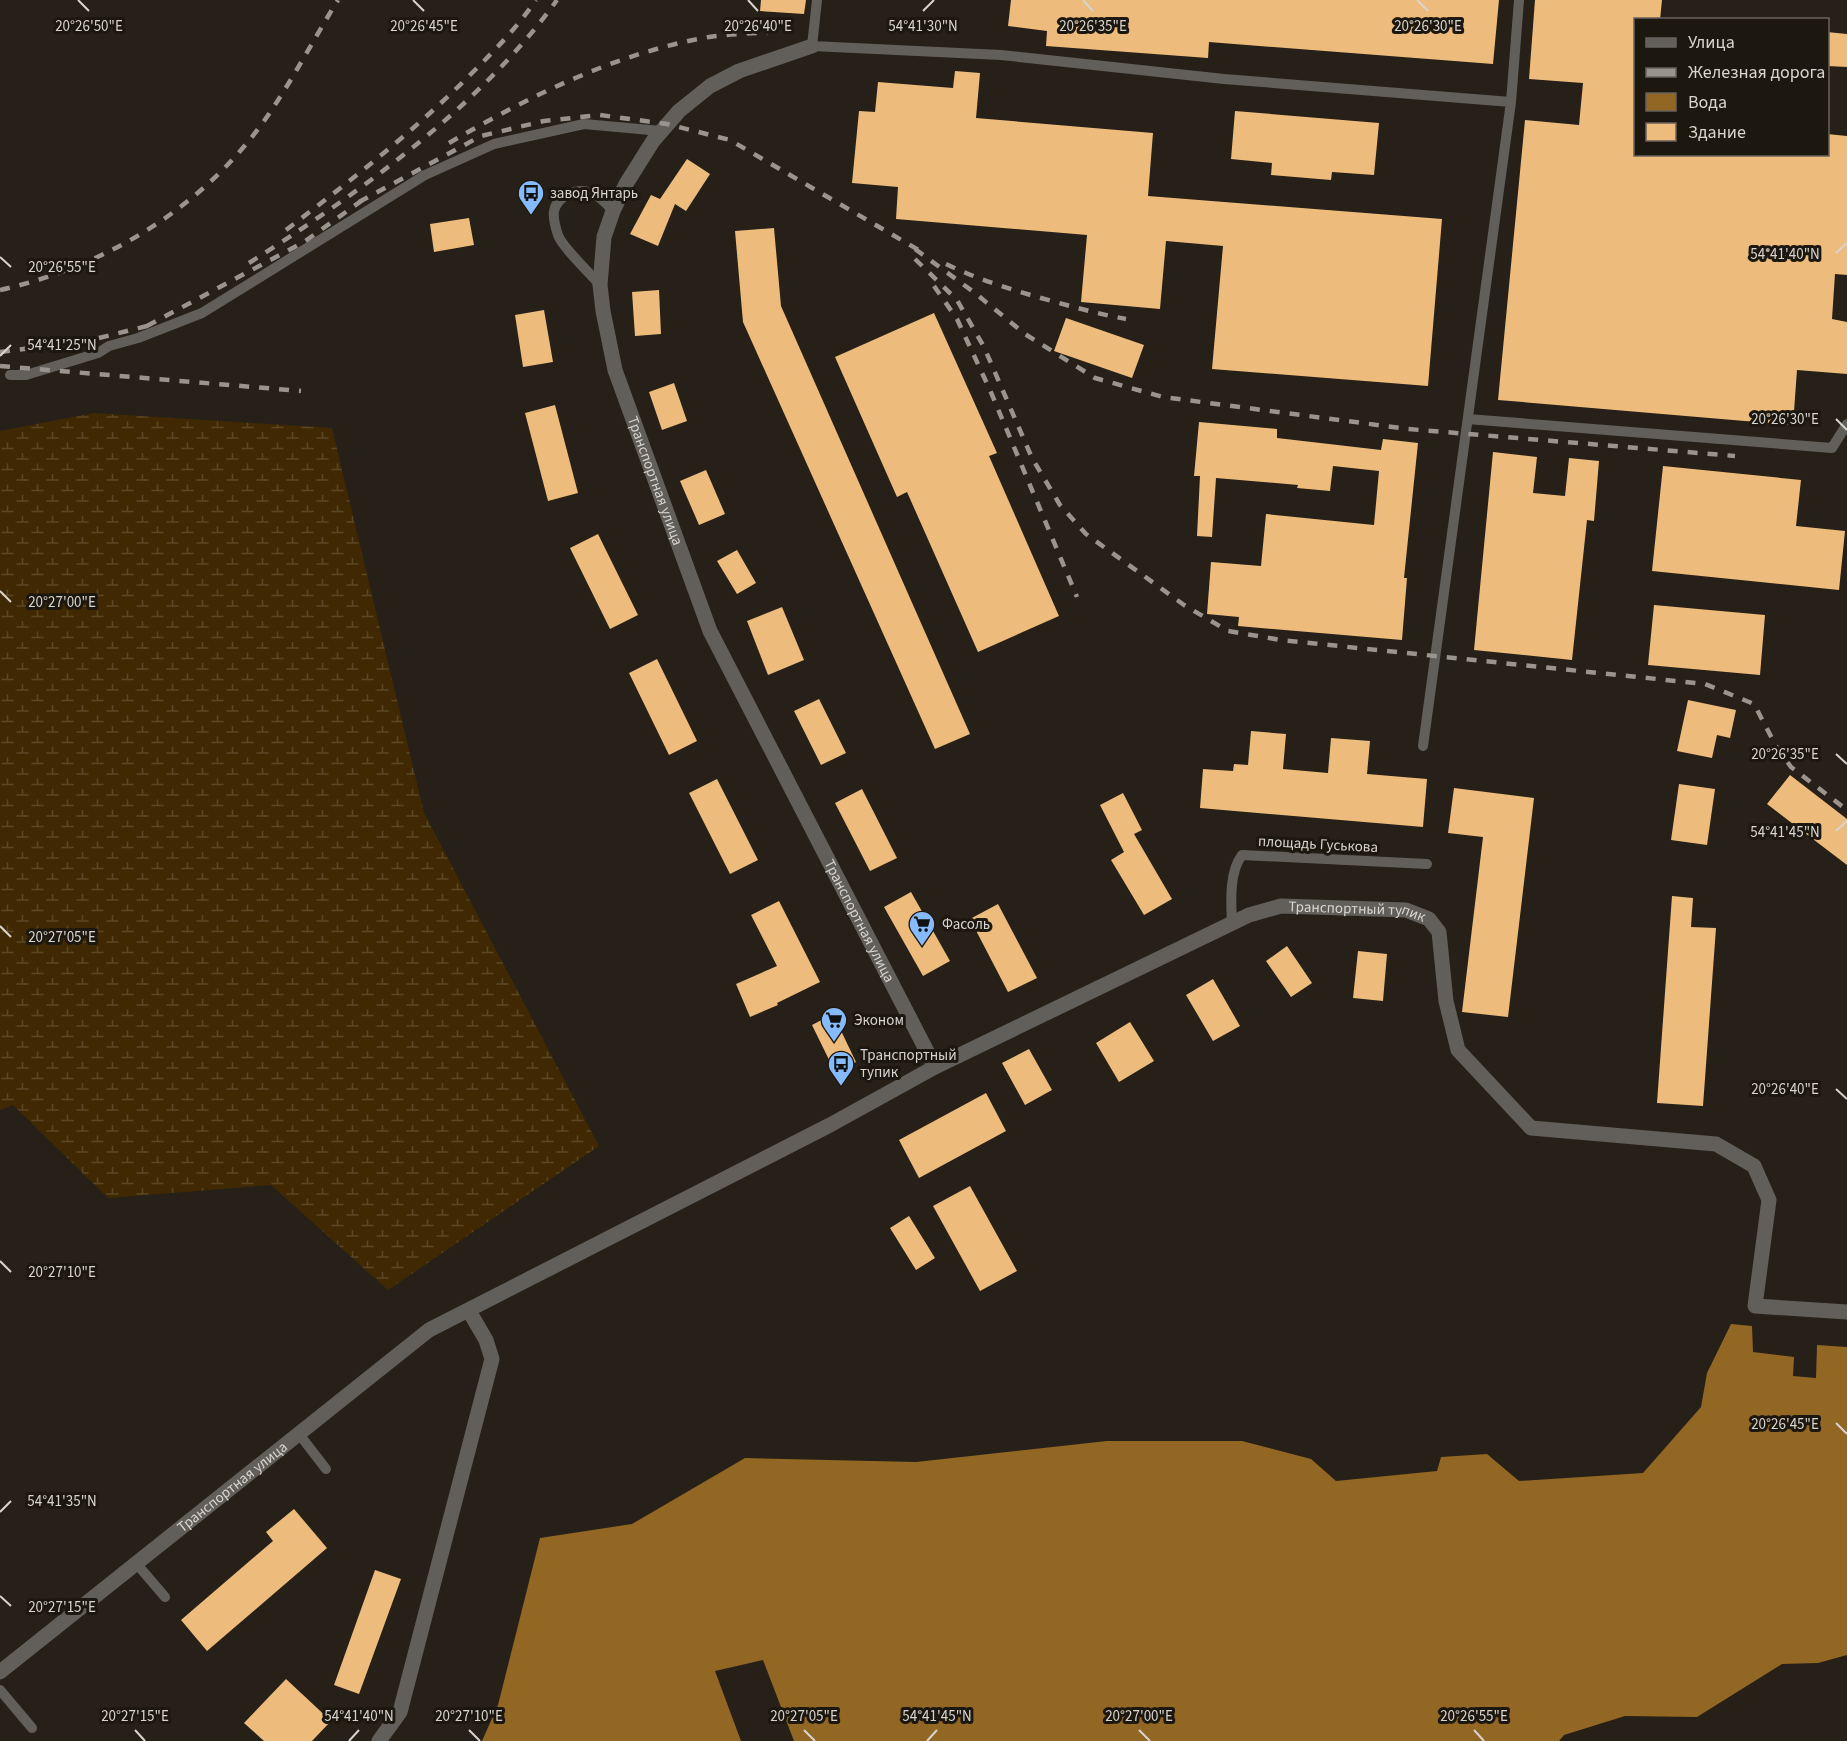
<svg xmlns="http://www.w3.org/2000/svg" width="1847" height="1741" font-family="'Source Sans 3',sans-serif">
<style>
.wetland{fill:url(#wetland-marsh)}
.water{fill:#926623}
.building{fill:#edbc7c}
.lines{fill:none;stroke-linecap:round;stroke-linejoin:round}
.service{stroke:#625f5b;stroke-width:10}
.minor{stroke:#625f5b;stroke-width:15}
.tertiary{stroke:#625f5b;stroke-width:15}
.rail{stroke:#99948e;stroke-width:4.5;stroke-dasharray:10 10;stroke-linecap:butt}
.ticks{fill:none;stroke:#d8d4cf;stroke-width:2}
.labels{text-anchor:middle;stroke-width:6;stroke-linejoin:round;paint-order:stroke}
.poi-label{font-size:15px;fill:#d8d4cf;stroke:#1c170f;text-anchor:start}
.street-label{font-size:15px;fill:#d8d4cf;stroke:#1c170f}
.ticks-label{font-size:15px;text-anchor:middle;fill:#d8d4cf;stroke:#1c170f;stroke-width:6;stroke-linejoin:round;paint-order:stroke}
</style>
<defs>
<pattern id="wetland-marsh" width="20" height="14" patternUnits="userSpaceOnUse" patternTransform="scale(1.5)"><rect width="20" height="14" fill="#402902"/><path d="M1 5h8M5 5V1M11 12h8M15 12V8" fill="none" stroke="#5b4726"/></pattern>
</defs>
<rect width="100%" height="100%" fill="#262018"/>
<path class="wetland" d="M94,413L332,428L424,813L599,1146L388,1290L271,1185L108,1198L13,1105L0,1110V431Z"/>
<path class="water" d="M1731,1324L1752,1326L1753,1352L1794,1357L1793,1376L1816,1378L1817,1345L1847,1347V1655L1818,1663L1782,1664L1697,1717L1625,1716L1564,1735L1559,1741H794L763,1660L715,1671L741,1741H482L498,1705L540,1538L632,1524L745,1458L916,1462L1107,1441H1242L1311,1459L1336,1481L1437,1471L1441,1457L1487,1454L1519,1481L1643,1473L1701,1407L1707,1373Z"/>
<path class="building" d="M761,0H806L804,14L760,11Z
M1011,0H1499L1493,64L1209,42L1208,58L1046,46L1047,31L1008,26Z
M1535,0H1662L1660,20H1635V154H1827V134L1847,136V275L1835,274L1832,319L1847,322V374L1797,370L1793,425L1498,400L1525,120L1579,125L1583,83L1529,79Z
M1827,32L1847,34V67L1827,66Z
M955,71L980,73L976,118L1153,133L1148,196L1442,219L1428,386L1212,369L1223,246L1166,241L1160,309L1081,302L1087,235L896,219L898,187L852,183L859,111L875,112L878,82L953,88Z
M1235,111L1379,123L1374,175L1332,172L1331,180L1271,175L1272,163L1231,159Z
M687,159L710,174L686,211L675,204L658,246L630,234L651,195L660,199Z
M469,218L474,245L434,252L430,224Z
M774,228L781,306L970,734L935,749L743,322L735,231Z
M659,290L661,334L635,336L632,292Z
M544,310L553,362L523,367L515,315Z
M934,313L997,453L989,456L1059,616L978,652L907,492L897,497L835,357Z
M1066,318L1144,345L1132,378L1054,351Z
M674,383L687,421L662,430L649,392Z
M555,405L578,493L548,501L525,413Z
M1199,422L1277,429V438L1381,450L1383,439L1418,443L1404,578H1407L1402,640L1238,626L1239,617L1207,614L1211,562L1261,566L1266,514L1374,525L1379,471L1333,466L1330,491L1297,488L1298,485L1216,478L1212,537L1197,536L1200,476H1194Z
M1493,452L1537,457L1533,493L1565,496L1569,458L1599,461L1594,521L1587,520L1572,660L1474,650Z
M1663,466L1801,480L1796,526L1845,531L1839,590L1652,571Z
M706,470L725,514L699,525L680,481Z
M598,534L638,615L610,629L570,548Z
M737,550L756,583L737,594L717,561Z
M1654,605L1765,615L1760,675L1648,665Z
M782,607L804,660L768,675L747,621Z
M657,659L697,741L669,755L629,673Z
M819,699L846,753L821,765L794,711Z
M1688,700L1736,710L1730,738L1717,735L1712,758L1677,751Z
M1251,731L1286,734L1283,769L1328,773L1331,738L1370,741L1367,774L1427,779L1423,827L1200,808L1203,769L1233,771L1234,764L1248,765Z
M1790,775L1847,819V865L1767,804Z
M717,779L758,860L730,874L689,793Z
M1679,784L1715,789L1707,845L1671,840Z
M1454,788L1534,798L1508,1017L1462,1012L1483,837L1448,833Z
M862,789L897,858L870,871L835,803Z
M1123,793L1142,830L1134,834L1172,899L1144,915L1111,860L1124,852L1100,805Z
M911,892L950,961L923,976L884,907Z
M1672,896L1693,898L1691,927L1716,928L1703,1106L1657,1103Z
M779,901L820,982L777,1003L778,1005L750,1017L736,984L777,966L751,915Z
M998,904L1037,978L1008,992L970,919Z
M1287,946L1312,983L1291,997L1266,961Z
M1358,951L1387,954L1383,1001L1353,998Z
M1213,979L1240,1026L1213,1041L1186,995Z
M833,1014L856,1062L835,1072L812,1025Z
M1130,1022L1154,1061L1119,1082L1096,1043Z
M1029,1049L1052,1090L1025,1105L1002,1063Z
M986,1093L1006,1131L919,1178L899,1140Z
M970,1186L1017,1271L980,1291L933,1206Z
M909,1216L935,1258L916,1270L890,1228Z
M294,1509L327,1548L207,1651L181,1620L273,1541L266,1532Z
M375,1570L401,1579L359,1694L334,1685Z
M286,1679L331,1721L312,1741H264L244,1723Z"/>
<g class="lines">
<path class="service" d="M817,0L812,46L1001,55L1224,79L1511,102L1519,0
M600,285C590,273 562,247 558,235C556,229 553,217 554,211C557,196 577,187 591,193C600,196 607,204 613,211
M10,375H26L98,353L109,346L138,338L202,313L425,175L494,144L584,124L661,131
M1468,419L1832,448L1847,424
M1423,746L1511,102
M1232,923C1231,902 1229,872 1242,855L1427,864
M299,1434L326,1469
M136,1563L165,1597
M0,1690L32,1728"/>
<g class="minor">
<path id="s1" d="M812,46L739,71L710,86L679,111L653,141L626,184L613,211L604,237L600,285L603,311L615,370L710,631L935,1067L1249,915L1281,906L1406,910L1429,919L1439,932L1446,1001L1458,1050L1531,1128L1716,1144L1754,1166L1769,1200L1755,1306L1847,1312"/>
<path d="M379,1741L400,1712L492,1359L486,1340L469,1311"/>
</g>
<path class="tertiary" id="s2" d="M0,1672L429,1330L830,1125L935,1067"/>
<path class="rail" d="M449,143C530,96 616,53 709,37C728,34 749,34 768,32
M359,202L481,136L544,121L600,115L667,124L730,140L922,252
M286,230C349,182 413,132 469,76C495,50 515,30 536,0
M915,249L975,293L1025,334L1095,378L1163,397L1408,429L1735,456
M915,259L957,300L984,347L1032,458L1060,505L1086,534L1184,605L1228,631L1281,640L1705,684L1754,704L1776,746L1791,767L1847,810
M249,263C358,194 481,106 557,0
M946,264C977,279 1009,289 1041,298C1070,306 1098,314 1126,319
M934,286L957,319L990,390L1077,597
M0,290C104,267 201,209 264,121C291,83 313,40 338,0
M147,326L304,242L364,199
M0,352L87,341L147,326L153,323
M0,366L301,391"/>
</g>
<path class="ticks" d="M78,0L89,11M413,0L424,11M748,0L758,11M1083,0L1093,11M1417,0L1428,11M923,11L934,0M1836,253L1847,243M0,257L11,267M0,356L11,345M1836,419L1847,430M0,591L11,602M1836,754L1847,764M1836,831L1847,821M0,926L11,937M1836,1089L1847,1099M0,1261L11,1272M1836,1423L1847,1434M0,1512L11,1501M0,1596L11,1606M135,1730L145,1741M469,1730L480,1741M804,1730L815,1741M1139,1730L1150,1741M1474,1730L1484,1741M349,1741L359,1730M927,1741L937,1730"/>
<defs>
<g id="bus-pin" transform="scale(1.35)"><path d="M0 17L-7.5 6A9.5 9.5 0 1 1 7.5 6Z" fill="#86bbfb" stroke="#1c170f"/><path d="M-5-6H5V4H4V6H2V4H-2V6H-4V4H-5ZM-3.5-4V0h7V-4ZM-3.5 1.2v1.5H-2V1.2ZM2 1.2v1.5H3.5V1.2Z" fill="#111"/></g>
<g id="supermarket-pin" transform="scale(1.35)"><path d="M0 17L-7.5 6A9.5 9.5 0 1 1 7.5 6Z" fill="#86bbfb" stroke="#1c170f"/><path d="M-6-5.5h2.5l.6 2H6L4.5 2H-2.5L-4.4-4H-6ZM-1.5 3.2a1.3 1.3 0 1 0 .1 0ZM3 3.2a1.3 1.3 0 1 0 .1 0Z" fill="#111"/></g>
</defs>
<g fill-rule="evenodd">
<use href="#bus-pin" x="531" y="193"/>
<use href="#supermarket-pin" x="922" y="924"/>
<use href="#supermarket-pin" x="834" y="1020"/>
<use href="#bus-pin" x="841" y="1064"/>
</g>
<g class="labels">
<g class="poi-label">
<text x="550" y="198">завод Янтарь</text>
<text x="942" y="929">Фасоль</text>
<text x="854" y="1025">Эконом</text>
<text x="860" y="1060">Транспортный<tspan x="860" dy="17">тупик</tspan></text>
</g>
<g class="street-label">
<text dy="5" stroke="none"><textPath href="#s1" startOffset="550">Транспортная улица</textPath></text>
<text transform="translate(1318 844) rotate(3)" y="5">площадь Гуськова</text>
<text dy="5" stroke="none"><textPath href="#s1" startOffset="1659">Транспортный тупик</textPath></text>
<text dy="5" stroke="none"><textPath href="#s1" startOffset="1036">Транспортная улица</textPath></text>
<text dy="5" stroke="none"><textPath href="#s2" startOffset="297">Транспортная улица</textPath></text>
</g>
</g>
<g class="ticks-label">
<text x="89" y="31">20°26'50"E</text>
<text x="424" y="31">20°26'45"E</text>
<text x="758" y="31">20°26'40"E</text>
<text x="923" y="31">54°41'30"N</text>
<text x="1093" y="31">20°26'35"E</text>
<text x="1428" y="31">20°26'30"E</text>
<text x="1785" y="259">54°41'40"N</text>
<text x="62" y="272">20°26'55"E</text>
<text x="62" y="350">54°41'25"N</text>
<text x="1785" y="424">20°26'30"E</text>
<text x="62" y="607">20°27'00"E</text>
<text x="1785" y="759">20°26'35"E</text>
<text x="1785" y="837">54°41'45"N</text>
<text x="62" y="942">20°27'05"E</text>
<text x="1785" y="1094">20°26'40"E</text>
<text x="62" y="1277">20°27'10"E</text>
<text x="1785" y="1429">20°26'45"E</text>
<text x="62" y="1506">54°41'35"N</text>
<text x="62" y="1612">20°27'15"E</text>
<text x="135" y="1721">20°27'15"E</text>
<text x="359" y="1721">54°41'40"N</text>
<text x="469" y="1721">20°27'10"E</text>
<text x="804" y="1721">20°27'05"E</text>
<text x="937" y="1721">54°41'45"N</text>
<text x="1139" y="1721">20°27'00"E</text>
<text x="1474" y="1721">20°26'55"E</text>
</g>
<rect x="1634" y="18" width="195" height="138" fill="#1c170f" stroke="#67635c" stroke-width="1.5"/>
<rect x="1646" y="38" width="30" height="9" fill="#625f5b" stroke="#67635c" stroke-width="1.5"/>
<text x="1688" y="48" font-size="18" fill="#d8d4cf">Улица</text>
<rect x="1646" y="68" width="30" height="9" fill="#99948e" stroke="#67635c" stroke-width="1.5"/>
<text x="1688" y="78" font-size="18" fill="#d8d4cf">Железная дорога</text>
<rect x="1646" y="93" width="30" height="18" fill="#926623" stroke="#67635c" stroke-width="1.5"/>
<text x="1688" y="108" font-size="18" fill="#d8d4cf">Вода</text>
<rect x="1646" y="123" width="30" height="18" fill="#edbc7c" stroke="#67635c" stroke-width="1.5"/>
<text x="1688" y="138" font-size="18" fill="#d8d4cf">Здание</text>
</svg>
